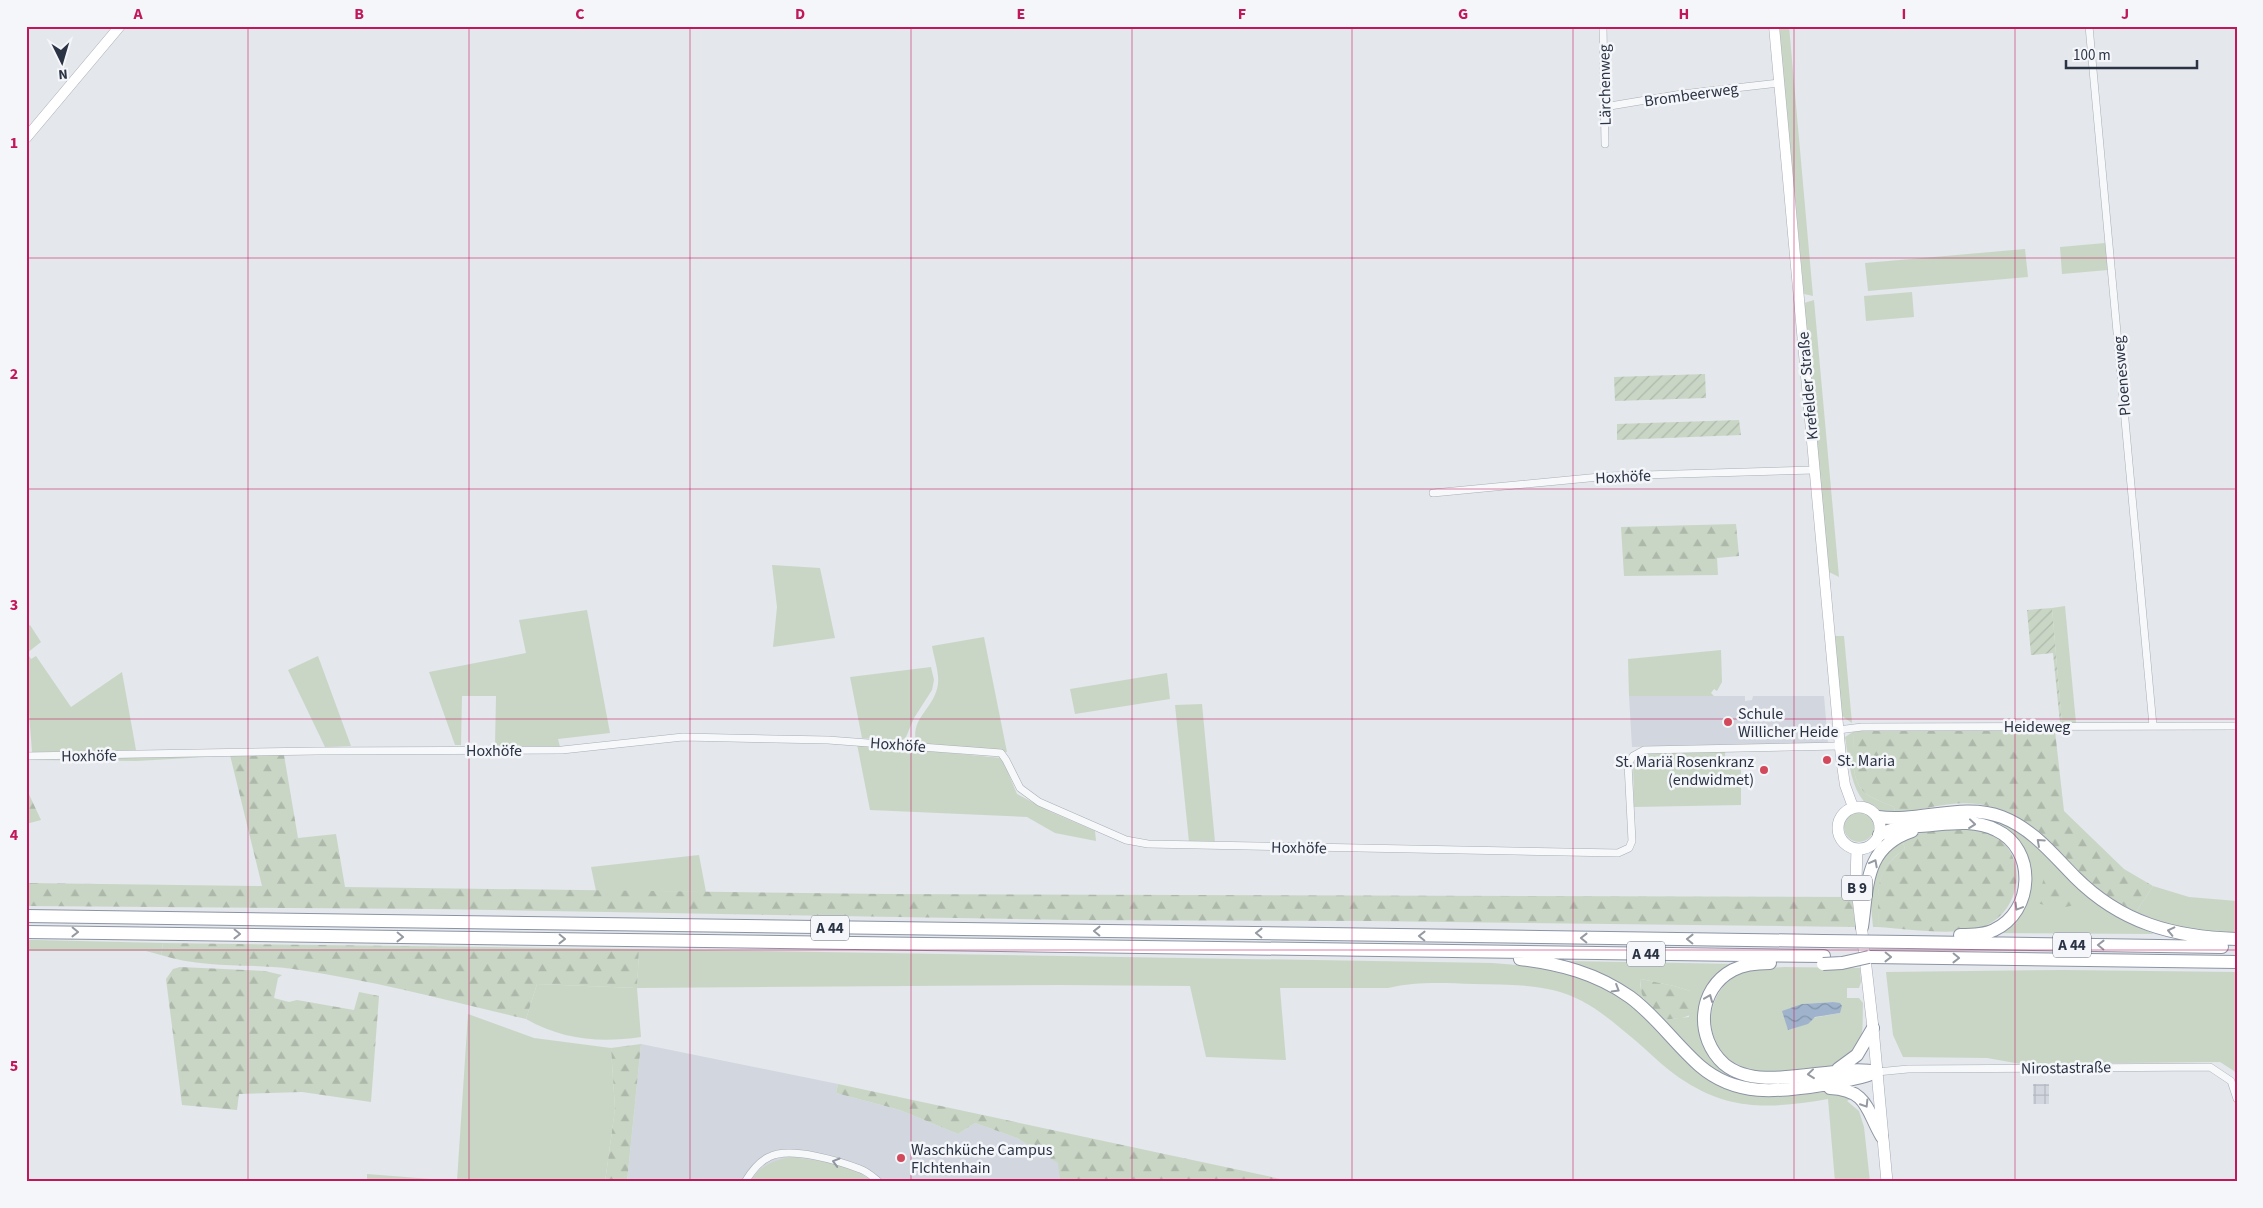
<svg xmlns="http://www.w3.org/2000/svg" width="2263" height="1208" font-family="'Source Sans 3',sans-serif">
<style>
.built{fill:#d2d6de}
.industrial{fill:url(#industrial-grid)}
.green{fill:#c9d6c5;fill-rule:evenodd}
.forest{fill:url(#forest-firs)}
.garden{fill:url(#garden-furrows)}
.water{fill:url(#water-waves)}
.lines{fill:none;stroke-linecap:round;stroke-linejoin:round}
.street-casing{stroke:#a9aeb7;stroke-width:8}
.secondary-casing{stroke:#a9aeb7;stroke-width:11}
.primary-casing{stroke:#a3abb8;stroke-width:12}
.highway-casing{stroke:#8b94a3;stroke-width:14}
.street{stroke:#f7f8fa;stroke-width:7}
.secondary{stroke:#fff;stroke-width:10}
.primary{stroke:#fff;stroke-width:11}
.highway{stroke:#fff;stroke-width:12}
.highway-bridge-casing{stroke:#8b94a3;stroke-width:14;stroke-linecap:butt}
.highway-bridge{stroke:#fff;stroke-width:12}
.oneway{stroke:#959aa2}
.oneway2{stroke:#9196a0}
.grid{fill:none;stroke:#c2185b;stroke-width:1;stroke-opacity:0.55}
.poi-dot{fill:#d1495b;stroke:#f4f6f9;stroke-width:2}
.labels{text-anchor:middle;stroke-width:5;stroke-linejoin:round;paint-order:stroke}
.shield{fill:#f4f6f9;stroke:#676e7b;stroke-width:1}
.shield-label{font-size:15px;font-weight:bold;fill:#2b3445}
.street-label{font-size:16px;fill:#2b3445;stroke:#f4f6f9}
.poi-label{font-size:16px;fill:#2b3445;stroke:#f4f6f9;text-anchor:start}
.neatline{fill:none;stroke:#c2185b;stroke-width:2}
.grid-label{font-size:16px;text-anchor:middle;font-weight:bold;fill:#c2185b}
</style>
<defs>
<pattern id="industrial-grid" width="8" height="8" patternUnits="userSpaceOnUse" patternTransform="scale(1.25)"><rect width="8" height="8" fill="#d2d6de"/><path d="M0 4h8M4 0v8" fill="none" stroke="#b4b8c0"/></pattern>
<pattern id="forest-firs" width="22" height="20" patternUnits="userSpaceOnUse" patternTransform="scale(1.25)"><rect width="22" height="20" fill="#c9d6c5"/><path d="M5 1l3.5 6h-7zM16 11l3.5 6h-7z" fill="#adb8ab"/></pattern>
<pattern id="garden-furrows" width="10" height="10" patternUnits="userSpaceOnUse" patternTransform="scale(1.25)"><rect width="10" height="10" fill="#c9d6c5"/><path d="M-1 1l2-2M0 10L10 0M9 11l2-2" fill="none" stroke="#adb8ab"/></pattern>
<pattern id="water-waves" width="16" height="10" patternUnits="userSpaceOnUse" patternTransform="scale(1.25)"><rect width="16" height="10" fill="#9fb4cc"/><path d="M0 5q4-4 8 0t8 0" fill="none" stroke="#8293a7"/></pattern>
</defs>
<rect width="100%" height="100%" fill="#e4e7ec"/>
<path class="built" d="M1629,696H1745V701L1752,700L1753,696H1824L1828,743L1632,747Z
M641,1044L838,1084L836,1093L900,1110L958,1134L975,1123L1017,1138L1059,1163L1060,1182H627Z"/>
<path class="industrial" d="M2033,1084H2049V1104H2033Z"/>
<path class="green" d="M1779,26H1789L1813,296L1804,294Z
M2105,243L2108,270L2062,274L2060,247Z
M2025,249L2028,277L1868,291L1865,263Z
M1912,292L1914,317L1866,321L1864,296Z
M1814,300L1839,577L1829,572L1804,303Z
M772,565L820,568L835,638L773,647L777,607Z
M2065,606L2076,723H2062L2052,608Z
M587,610L610,733L558,739L560,747L495,746L496,696H462L461,745H455L429,672L526,653L519,620Z
M30,625L41,642L27,653L31,659L36,656L71,707L122,672L136,750L32,752L29,713L26,708V627Z
M1835,636H1844L1852,723L1842,716Z
M984,637L1007,752L916,743C911,718 931,711 937,689C941,676 934,659 932,646Z
M1721,650L1722,682L1717,691L1714,689L1711,693L1714,696H1629L1628,659Z
M318,656L351,746L325,747L288,670Z
M931,667L934,680L932,690L914,718L906,737L900,742L862,738L850,677Z
M1167,673L1170,699L1075,714L1070,689Z
M1202,704L1215,842H1189L1175,705Z
M1853,732C1854,750 1849,779 1865,793C1873,799 1885,803 1894,807L1895,812C1890,812 1884,813 1879,811C1851,803 1849,761 1845,737Z
M857,744L1002,758L1017,794L1051,812L1095,831L1096,841L1055,833L1027,817L870,810Z
M1725,752L1726,768L1741,767V805L1634,807L1633,764L1637,758L1648,753Z
M225,756L136,761L26,760Z
M1972,811L2025,832L2098,904L2123,920L2154,934L1990,933L2006,927L2027,877L2006,830L1996,823L1977,816L1887,827L1885,821Z
M1844 827a15 15 0 1 1 30 0a15 15 0 1 1-30 0Z
M1902,839L1905,849C1873,870 1879,893 1878,927H1873L1870,896L1880,860Z
M699,855L706,892L596,891L591,867Z
M2153,886L2189,897L2237,901V933L2202,932L2170,926L2136,912Z
M26,940H37L163,943L161,955L146,951H26Z
M639,949L1492,963L1541,967L1577,976L1607,990L1629,1004L1732,1091L1754,1096L1782,1097L1833,1091L1854,1097L1847,1101L1859,1111L1864,1127L1870,1182H1835L1828,1099C1775,1108 1733,1112 1686,1082C1668,1071 1652,1055 1636,1041C1619,1027 1601,1011 1582,1001C1549,983 1510,985 1474,984C1445,983 1417,981 1388,988H1280L1286,1060L1206,1057L1190,986L1059,985L637,988L641,1037C600,1043 563,1040 526,1019L537,984L637,988Z
M1565,961L1738,964L1704,1001L1717,1061L1780,1083C1720,1086 1699,1059 1659,1020L1689,1017L1690,991L1674,986L1641,979L1640,985L1644,1002Z
M1784,967L1860,968L1861,982L1859,988H1847V998H1859L1863,1003C1862,1017 1865,1037 1856,1048C1852,1053 1845,1061 1840,1063C1830,1068 1817,1067 1806,1068C1781,1071 1749,1079 1729,1060C1700,1034 1707,988 1743,972C1755,967 1771,968 1784,967ZM1833,1002L1840,1013L1812,1018L1802,1004Z
M2063,970L2237,972V1077L2234,1071L2220,1062L2021,1064L1987,1058L1903,1057L1893,1035L1886,972Z
M468,1014L534,1038L611,1048L615,1109L605,1182H367V1174L457,1181Z
M790,1157C818,1160 851,1164 873,1182H750C759,1166 773,1161 790,1157Z"/>
<path class="forest" d="M1736,524L1739,556L1717,558L1718,575L1624,576L1621,527Z
M1859,731H2055L2064,811L2124,869L2153,886L2136,912C2117,902 2099,891 2082,876C2070,865 2060,851 2048,840C2031,822 2003,808 1978,804C1950,800 1923,811 1895,812L1894,807C1885,803 1873,799 1865,793C1849,779 1854,750 1853,732Z
M230,755H284L298,838L336,834L345,887L887,894L1852,897L1856,927L1371,921L1071,920L432,909L26,906V883L262,886Z
M26,788L41,820L26,824Z
M1962,826C1975,828 1987,830 1998,838C2029,861 2019,912 1985,926C1960,937 1907,929 1878,927C1879,893 1872,871 1905,849L1902,839L1932,829Z
M2045,874L2080,902C2064,910 2054,908 2037,903Z
M163,943L639,949L637,988L537,984L526,1019C449,1001 372,980 293,969C249,963 203,969 161,955Z
M180,967L265,971L282,975L278,978L274,998L289,1002L297,1000L354,1010L359,992L379,996L371,1102L302,1092L239,1094L237,1110L182,1105L166,979L173,969Z
M1641,979L1674,986L1690,991L1696,1004L1693,1014L1682,1018L1659,1020C1649,1008 1638,996 1641,979Z
M641,1044L627,1182H605L615,1109L611,1048Z
M838,1084L1295,1182H1060L1058,1163L1017,1138L975,1123L958,1134L900,1110L836,1093Z"/>
<path class="garden" d="M1705,374L1706,398L1615,401L1614,377Z
M1739,420L1741,435L1617,440V424Z
M2052,608L2062,723H2060L2053,653L2031,655L2027,610Z"/>
<path class="water" d="M1833,1002L1840,1003L1842,1006L1840,1013L1815,1017L1808,1024L1788,1030L1782,1011L1802,1004Z"/>
<g class="lines">
<g class="street-casing">
<path id="street" d="M1603,26L1605,144
M2089,26L2153,726
M1604,107L1682,94L1779,83
M1433,493L1610,476L1814,470
M1838,730L1862,727L2237,726
M26,756L317,751L562,750L683,737L828,740L1001,753L1006,760L1020,788L1039,802L1126,840L1148,844L1618,853L1629,848L1632,841L1628,764L1633,756L1644,750L1840,746
M1877,1072L1908,1069L2210,1067L2231,1081L2237,1099
M745,1182C751,1172 758,1162 769,1157C790,1146 839,1161 860,1169C867,1171 873,1177 879,1182"/>
</g>
<g class="secondary-casing">
<path id="secondary" d="M1774,26L1841,758L1845,785L1853,807
M26,138L120,26"/>
</g>
<g class="primary-casing">
<path id="primary" d="M1838 828a21 21 0 1 1 42 0a21 21 0 1 1-42 0Z
M1857,849L1856,880L1873,1028L1887,1182"/>
</g>
<g class="highway-casing">
<path id="highway" d="M1878,817C1919,823 1962,802 2002,817C2033,829 2053,855 2075,877C2121,923 2173,937 2237,939
M1879,835C1894,826 1915,827 1932,825C1954,823 1976,820 1996,830C2037,849 2034,912 1994,930C1984,935 1971,935 1960,935
M26,916L1823,941
M1862,927C1868,886 1864,847 1912,831
M26,932L1824,956
M1908,942L2222,947
M1869,957L2237,962
M1520,959C1560,964 1596,973 1630,997C1656,1016 1675,1044 1700,1066C1736,1097 1778,1092 1822,1085C1841,1082 1859,1079 1877,1072
M1770,963C1757,963 1744,964 1733,970C1697,989 1695,1038 1724,1064C1761,1095 1832,1063 1877,1072
M1838,1069L1857,1055L1873,1028
M1830,1088C1868,1090 1866,1110 1882,1137"/>
</g>
<use href="#street" class="street"/>
<use href="#secondary" class="secondary"/>
<use href="#primary" class="primary"/>
<use href="#highway" class="highway"/>
<g class="highway-bridge-casing">
<path id="highway-bridge" d="M1823,941L1908,942
M1823,964L1842,963L1869,957"/>
</g>
<use href="#highway-bridge" class="highway-bridge"/>
</g>
<defs><path id="oneway-chevron" d="M-2-3.5L2.5 0L-2 3.5" fill="none" stroke-width="1.6" stroke-linecap="round" stroke-linejoin="round" transform="scale(1.25)"/></defs>
<g class="oneway">
<use href="#oneway-chevron" transform="translate(1972 824) rotate(6)"/>
<use href="#oneway-chevron" transform="translate(2040 842) rotate(-138)"/>
<use href="#oneway-chevron" transform="translate(1874 863) rotate(-62)"/>
<use href="#oneway-chevron" transform="translate(2018 907) rotate(121)"/>
<use href="#oneway-chevron" transform="translate(1097 931) rotate(-179)"/>
<use href="#oneway-chevron" transform="translate(2171 931) rotate(-167)"/>
<use href="#oneway-chevron" transform="translate(75 932) rotate(1)"/>
<use href="#oneway-chevron" transform="translate(1259 933) rotate(-179)"/>
<use href="#oneway-chevron" transform="translate(237 934) rotate(1)"/>
<use href="#oneway-chevron" transform="translate(1422 936) rotate(-179)"/>
<use href="#oneway-chevron" transform="translate(400 937) rotate(1)"/>
<use href="#oneway-chevron" transform="translate(1584 938) rotate(-179)"/>
<use href="#oneway-chevron" transform="translate(562 939) rotate(1)"/>
<use href="#oneway-chevron" transform="translate(1690 939) rotate(-179)"/>
<use href="#oneway-chevron" transform="translate(2101 945) rotate(-179)"/>
<use href="#oneway-chevron" transform="translate(1888 957) rotate(1)"/>
<use href="#oneway-chevron" transform="translate(1956 958) rotate(1)"/>
<use href="#oneway-chevron" transform="translate(1616 989) rotate(31)"/>
<use href="#oneway-chevron" transform="translate(1709 998) rotate(-68)"/>
<use href="#oneway-chevron" transform="translate(1811 1074) rotate(174)"/>
<use href="#oneway-chevron" transform="translate(1865 1104) rotate(58)"/>
</g>
<use class="oneway2" href="#oneway-chevron" transform="translate(836 1162) rotate(-164)"/>
<path class="grid" d="M248,26V1182M469,26V1182M690,26V1182M911,26V1182M1132,26V1182M1352,26V1182M1573,26V1182M1794,26V1182M2015,26V1182M26,258H2237M26,489H2237M26,719H2237M26,950H2237"/>
<g class="poi-dot">
<circle cx="1728" cy="722" r="5"/>
<circle cx="1827" cy="760" r="5"/>
<circle cx="1764" cy="770" r="5"/>
<circle cx="901" cy="1158" r="5"/>
</g>
<g class="labels">
<g class="shield">
<rect x="1842" y="875.5" width="30" height="25" rx="4"/>
<rect x="811" y="915.5" width="38" height="25" rx="4"/>
<rect x="2053" y="932.5" width="38" height="25" rx="4"/>
<rect x="1627" y="941.5" width="38" height="25" rx="4"/>
</g>
<g class="shield-label">
<text x="1857" y="893">B 9</text>
<text x="830" y="933">A 44</text>
<text x="2072" y="950">A 44</text>
<text x="1646" y="959">A 44</text>
</g>
<g class="street-label">
<text transform="translate(1604 85) rotate(-91)" y="6">Lärchenweg</text>
<text transform="translate(1691 94) rotate(-8)" y="6">Brombeerweg</text>
<text transform="translate(2121 376) rotate(-95)" y="6">Ploenesweg</text>
<text transform="translate(1807 386) rotate(-95)" y="6">Krefelder Straße</text>
<text transform="translate(1623 476) rotate(-3)" y="6">Hoxhöfe</text>
<text x="2037" y="732">Heideweg</text>
<text transform="translate(898 744) rotate(4)" y="6">Hoxhöfe</text>
<text x="494" y="756">Hoxhöfe</text>
<text transform="translate(89 755) rotate(-1)" y="6">Hoxhöfe</text>
<text transform="translate(1299 847) rotate(1)" y="6">Hoxhöfe</text>
<text transform="translate(2066 1067) rotate(-1)" y="6">Nirostastraße</text>
</g>
<g class="poi-label">
<text x="1738" y="719">Schule<tspan x="1738" dy="18">Willicher Heide</tspan></text>
<text x="1837" y="766">St. Maria</text>
<text x="1754" y="767" text-anchor="end">St. Mariä Rosenkranz<tspan x="1754" dy="18">(endwidmet)</tspan></text>
<text x="911" y="1155">Waschküche Campus<tspan x="911" dy="18">FIchtenhain</tspan></text>
</g>
</g>
<rect width="2263" height="1208" fill="none" stroke="#f4f6f9" stroke-width="55"/>
<g transform="translate(62 62) rotate(175)" stroke="#f4f6f9" stroke-width="4" paint-order="stroke">
<path d="M0-4L9 19L0 12L-9 19Z" fill="#2b3445"/>
<text y="-8" font-size="14" font-weight="bold" text-anchor="middle" fill="#2b3445">N</text>
</g>
<path d="M2066 60v8h131v-8" fill="none" stroke="#2b3445" stroke-width="2.5"/>
<text x="2073" y="60" font-size="15" fill="#2b3445" stroke="#f4f6f9" stroke-width="4" paint-order="stroke">100 m</text>
<rect x="28" y="28" width="2208" height="1152" class="neatline"/>
<g class="grid-label">
<text x="138" y="19">A</text>
<text x="359" y="19">B</text>
<text x="580" y="19">C</text>
<text x="800" y="19">D</text>
<text x="1021" y="19">E</text>
<text x="1242" y="19">F</text>
<text x="1463" y="19">G</text>
<text x="1684" y="19">H</text>
<text x="1904" y="19">I</text>
<text x="2125" y="19">J</text>
<text x="14" y="148">1</text>
<text x="14" y="379">2</text>
<text x="14" y="610">3</text>
<text x="14" y="840">4</text>
<text x="14" y="1071">5</text>
</g>
</svg>
